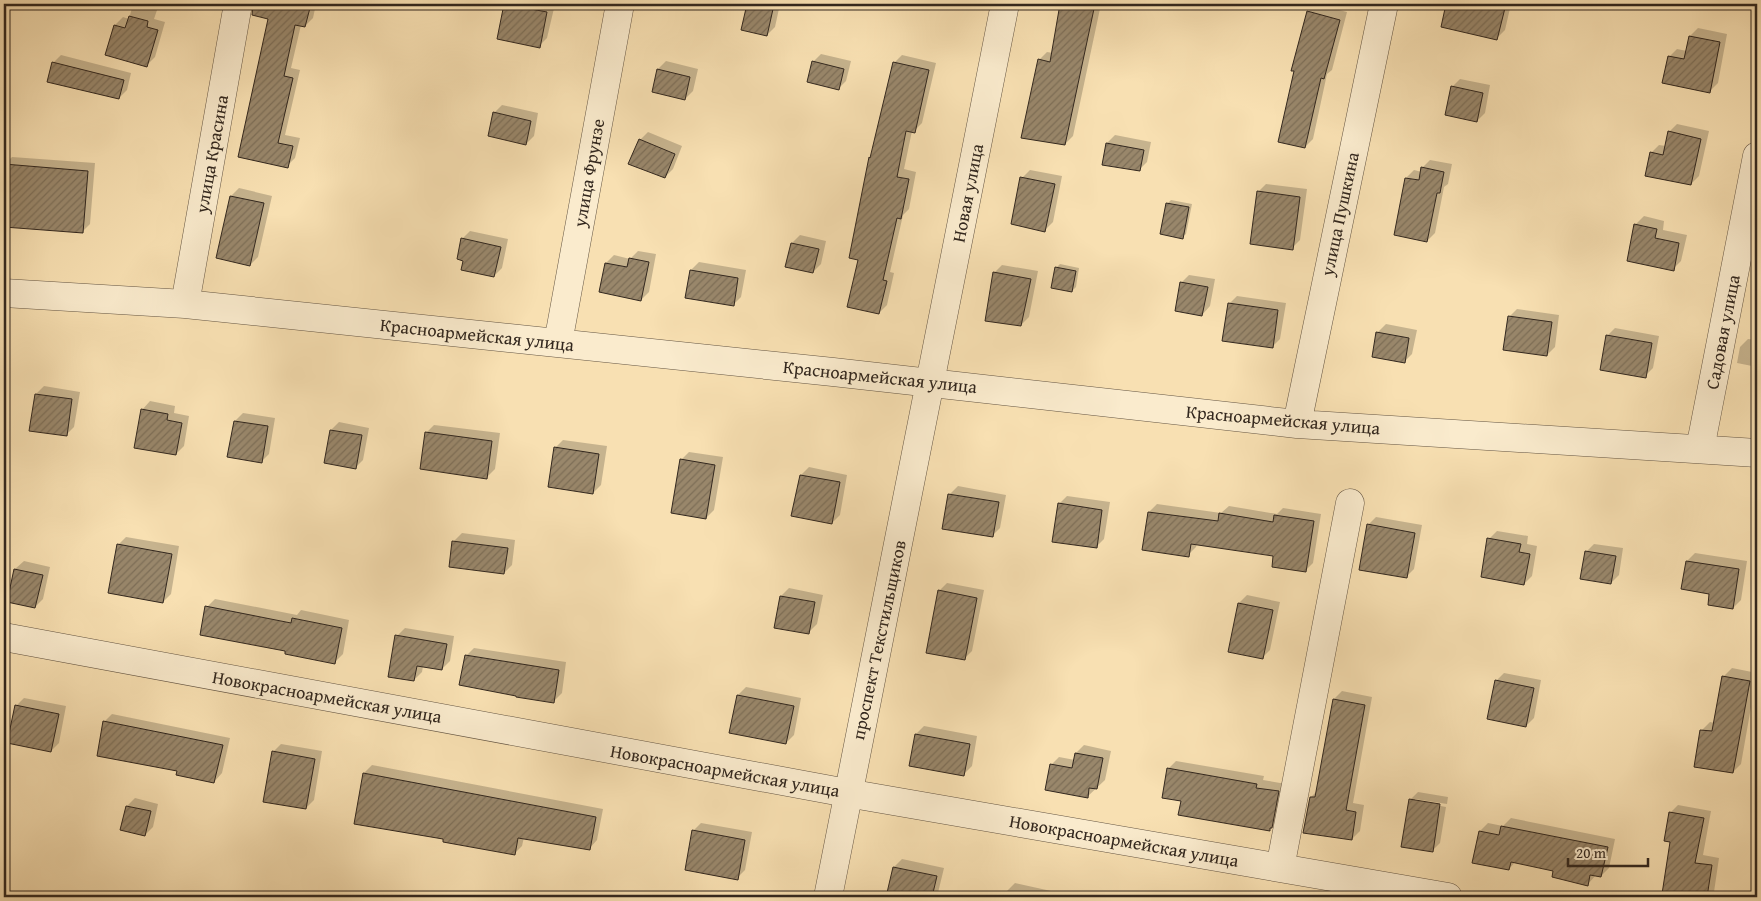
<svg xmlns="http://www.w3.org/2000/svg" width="1761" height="901" font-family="'Gentium Book Plus',serif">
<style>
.shadow{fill:#0003}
.building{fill:url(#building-hatch);stroke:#32271e}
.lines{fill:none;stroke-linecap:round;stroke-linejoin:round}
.minor-casing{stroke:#645543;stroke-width:29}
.minor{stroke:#faebcd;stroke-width:28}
.labels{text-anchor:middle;stroke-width:4;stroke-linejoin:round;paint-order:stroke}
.street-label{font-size:18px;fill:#32271e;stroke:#faebcd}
</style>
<defs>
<pattern id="building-hatch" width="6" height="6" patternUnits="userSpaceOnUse" patternTransform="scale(1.25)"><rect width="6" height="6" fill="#99876b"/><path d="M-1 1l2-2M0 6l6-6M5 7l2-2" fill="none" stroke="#7d6e57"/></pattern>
</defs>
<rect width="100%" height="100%" fill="#f8e0b2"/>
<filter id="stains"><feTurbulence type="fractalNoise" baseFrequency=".004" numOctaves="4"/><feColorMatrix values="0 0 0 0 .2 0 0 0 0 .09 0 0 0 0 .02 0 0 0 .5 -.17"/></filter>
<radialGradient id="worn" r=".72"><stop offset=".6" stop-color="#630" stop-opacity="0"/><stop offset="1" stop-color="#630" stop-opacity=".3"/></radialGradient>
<path class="shadow" d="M133,4H159L154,19L165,22L155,57L147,65L115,25L123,17L129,19Z
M273,4H316L313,18L305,26L301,25L291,68L300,70L285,135L300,138L295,158L287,166L240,156Z
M505,4H555L547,38L539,46L498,38Z
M749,4H780L775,27L767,35L743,29Z
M919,4H935L931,7Z
M1061,4H1101L1073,136L1065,144L1039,60L1047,52L1053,53Z
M1316,4L1347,12L1332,70L1327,74L1313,139L1305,147L1308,12Z
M1447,4H1511L1505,30L1497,38L1442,26Z
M1698,28L1727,34L1718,83L1710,91L1669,57L1677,49L1687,51L1690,36Z
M821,54L851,61L846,81L838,89L813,62Z
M61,55L131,73L127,90L119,98L53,63Z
M902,55L936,63L922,123L914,131H912L904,169L916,172L909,209L903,215L890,272L894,273L887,305L879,313L860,259L870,158L872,155L894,63Z
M666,61L698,69L693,91L685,99L658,69Z
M1460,79L1490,85L1485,113L1477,121L1452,87Z
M502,105L538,113L534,136L526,144L494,113Z
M1677,124L1709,131L1699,176L1691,184L1651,153L1659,145L1666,146L1669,132Z
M648,132L682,146L673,169L665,177L640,140Z
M1115,135L1151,142L1147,162L1139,170L1107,143Z
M12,157L95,163L90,224L82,232L4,226V165Z
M1430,160L1452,164L1448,184L1444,187L1435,233L1427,241L1406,178L1414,170L1422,172V168Z
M1030,170L1062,176L1053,222L1045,230L1022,178Z
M1266,184L1307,189L1300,240L1292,248L1258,192Z
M239,188L272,196L258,257L250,265L231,196Z
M1171,200L1192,204L1186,234L1182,237L1167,204Z
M1644,216L1664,221L1663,230L1687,235L1681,261L1673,269L1636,224Z
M470,231L508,239L502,268L494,276L462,239Z
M800,235L826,241L821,264L813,272L792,243Z
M638,251L656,254L649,292L641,300L606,263L614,255L630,259Z
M699,262L746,270L741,297L733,305L691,270Z
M1060,264L1079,268L1076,287L1072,291L1056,268Z
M1002,265L1038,271L1029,317L1021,325L994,273Z
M1189,275L1215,279L1210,306L1202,315L1181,283Z
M1237,296L1286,303L1280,339L1272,347L1229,304Z
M1517,309L1559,315L1555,347L1547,355L1509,317Z
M1386,324L1417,330L1412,354L1404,362L1373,356L1378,332Z
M1615,328L1659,336L1653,368L1645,376L1607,336Z
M1748,339L1757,340V367L1737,363L1740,347Z
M1757,374V390L1755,389Z
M44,386L80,392L74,427L66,435L36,394Z
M150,401L175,406L174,413L189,416L184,446L176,454L142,410Z
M243,413L275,418L269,454L261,462L235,421Z
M339,422L369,428L363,460L355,468L326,462L331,430Z
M434,425L500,433L495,469L487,477L426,433Z
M563,440L607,446L601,485L593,493L555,448Z
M689,452L723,457L714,510L706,518L681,460Z
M809,467L847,475L840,515L832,523L801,475Z
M958,486L1006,495L1000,528L992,536L950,494Z
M1067,496L1110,502L1104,539L1096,547L1059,504Z
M1157,504L1221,513L1229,506L1277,514L1283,508L1321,514L1313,563L1305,571L1275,555L1197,543L1196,547L1188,555L1149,512Z
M1376,517L1422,525L1414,569L1406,577L1368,525Z
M1497,531L1528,536L1527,544L1537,546L1532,576L1524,584L1489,539Z
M462,533L515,540L512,565L504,573L450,566L454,541Z
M126,537L179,546L171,594L163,602L118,545Z
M1594,544L1623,548L1619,575L1611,583L1586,552Z
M1695,553L1747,561L1741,600L1733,608L1687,561Z
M24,561L50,567L43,599L35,607L15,569Z
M947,583L984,590L972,651L964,659L939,591Z
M789,588L823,595L817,624L809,632L781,596Z
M1247,595L1280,602L1270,650L1262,658L1239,603Z
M215,599L297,615L301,610L349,620L343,654L335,662L287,650L207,607Z
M405,628L454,636L450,661L442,669L423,666L422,672L414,680L397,636Z
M474,648L566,662L562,693L554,701L466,656Z
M1732,668L1757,673L1741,764L1733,772L1702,730L1710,722L1715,723L1724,676Z
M1504,673L1541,680L1534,718L1526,726L1496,681Z
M746,687L801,698L794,735L786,743L738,695Z
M1342,691L1372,697L1353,803L1364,805L1360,831L1352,839L1311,797L1317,791L1334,699Z
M24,698L66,706L59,743L51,751L16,706Z
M112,714L230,738L222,773L214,782L179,770L104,722Z
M924,726L977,736L972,766L964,774L916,734Z
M281,744L322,751L314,800L306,808L273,752Z
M1084,745L1111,751L1105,780L1087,797L1051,765L1059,757L1075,760L1076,753Z
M1176,761L1264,776L1263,780L1286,784L1277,822L1269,830L1182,800L1168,769Z
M372,765L603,809L597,840L589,849L524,837L522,846L514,854L445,838L364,773Z
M1418,792L1448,797L1447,804L1415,799V801L1446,807L1440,843L1432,851L1410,800Z
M135,798L158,804L153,827L145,835L127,806Z
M1678,805L1711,811L1703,855L1719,858L1714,892L1709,897H1690L1663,893L1671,841L1670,813Z
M1511,818L1615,839L1609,868L1601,876L1596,875L1588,884L1555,870L1516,861L1509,869L1480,831L1488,823L1503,826Z
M701,823L752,832L745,870L737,878L693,831Z
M902,859L944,868L937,897H887L894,867Z
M1015,883L1051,891L1049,897H1005L1007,891Z"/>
<path class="building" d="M253,4H311L305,27L295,25L284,76L293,78L278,143L293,146L288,168L238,157L268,19L252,15Z
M504,4L547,12L540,48L497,39Z
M747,4L773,9L767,36L741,30Z
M1060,4H1095L1065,145L1021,138L1038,59L1050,62Z
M1446,4H1506L1497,40L1441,27Z
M1307,11L1340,20L1324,79L1321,78L1305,148L1278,142L1294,71H1291Z
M129,16L148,21L147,27L158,30L147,67L105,55L114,25L125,28Z
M1689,36L1720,42L1710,93L1662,83L1668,56L1684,59Z
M812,61L844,69L839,90L807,82Z
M52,62L124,80L119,99L47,82Z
M893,62L929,70L915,133L906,131L897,177L909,179L901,219L897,218L883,280L887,281L879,314L847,307L858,260L849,258L869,157L870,158Z
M657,69L690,77L685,100L652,92Z
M1451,86L1483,93L1477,122L1445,115Z
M493,112L531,121L526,145L488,136Z
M1668,131L1701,139L1691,185L1645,176L1650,152L1663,155Z
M639,139L675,154L665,178L628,164Z
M1106,143L1144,150L1140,171L1102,165Z
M4,164L88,171L83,233L4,227Z
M1421,167L1444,172L1440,193H1437L1427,242L1394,235L1405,178L1419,180Z
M1020,177L1055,184L1045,232L1011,224Z
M1257,191L1300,197L1293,250L1250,244Z
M230,196L264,203L250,266L216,258Z
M1166,203L1189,207L1183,239L1160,234Z
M1634,224L1657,229L1655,238L1679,243L1674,271L1627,261Z
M461,238L501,247L494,277L461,270L463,261L457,259Z
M791,243L819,249L813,273L785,267Z
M629,258L649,262L641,301L599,292L605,263L627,267Z
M1055,267L1076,271L1072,292L1051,288Z
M690,270L738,278L734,306L685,298Z
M993,272L1031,279L1021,326L985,321Z
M1180,282L1208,287L1202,316L1175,311Z
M1228,303L1278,310L1273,348L1222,341Z
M1508,316L1552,322L1547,356L1503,350Z
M1376,332L1409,338L1405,363L1372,357Z
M1606,335L1652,343L1646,378L1600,370Z
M35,394L72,399L67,436L29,431Z
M141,409L168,414L167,420L182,423L176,455L134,448Z
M234,421L268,426L262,463L227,457Z
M330,430L362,435L356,469L324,463Z
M425,432L492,441L487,479L420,469Z
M554,447L599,454L593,494L548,487Z
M680,459L715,465L706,519L671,513Z
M800,475L840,482L832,524L791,516Z
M948,494L999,502L993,537L942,529Z
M1058,503L1102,510L1097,548L1052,542Z
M1148,512L1218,521L1219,513L1273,522L1274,515L1314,521L1306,572L1272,567L1273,556L1191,544L1189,557L1142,550Z
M1367,524L1415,533L1407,578L1359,570Z
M1487,538L1521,544L1519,552L1530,554L1524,585L1481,577Z
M452,541L508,548L504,574L449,567Z
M117,544L172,554L163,603L108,593Z
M1585,551L1616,556L1611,584L1580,579Z
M1686,561L1739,569L1733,609L1708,605L1709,594L1681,589Z
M14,569L43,575L35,608L7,602Z
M938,590L977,598L965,660L926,653Z
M780,596L815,602L809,634L774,628Z
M1238,603L1273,610L1263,659L1228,652Z
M205,606L291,623L292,618L342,628L335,664L285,654V651L200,635Z
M395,635L447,644L442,670L417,666L414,681L388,677Z
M465,655L559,670L554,703L516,697V696L459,685Z
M1722,676L1750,681L1733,773L1694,767L1700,730L1712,731Z
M1495,680L1534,688L1526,727L1487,719Z
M737,695L794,706L786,744L729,733Z
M1333,699L1365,705L1346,810L1356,812L1352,840L1303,833L1310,797H1315Z
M15,705L59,714L51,752L7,743Z
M103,721L223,745L214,783L176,775L177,771L97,756Z
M915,734L970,744L964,776L909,766Z
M272,751L315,759L306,809L263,802Z
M1075,753L1103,758L1097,789L1089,788L1088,798L1045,790L1050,764L1072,768Z
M1167,768L1257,784L1256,788L1279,791L1272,828H1270V831L1178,815L1181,801L1162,798Z
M363,773L596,817L590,850L518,838L515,855L443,842V839L354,824Z
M1409,799L1440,804L1433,852L1401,847Z
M126,806L151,811L145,836L120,830Z
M1669,812L1704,818L1695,863L1712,865L1707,897H1682L1662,894L1670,842L1664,841Z
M1501,826L1608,847L1601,877L1590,875L1588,886L1552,877L1553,871L1511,862L1509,870L1472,863L1479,831L1499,835Z
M692,830L745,840L738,880L685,870Z
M893,867L937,876L932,897H886Z"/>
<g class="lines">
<g class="minor-casing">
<path id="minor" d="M4,293L185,304L833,372L1297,424L1757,453
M185,304L238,4
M558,343L620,4
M1297,424L1384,4
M1700,449L1757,156
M4,637L847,793L1448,897
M1280,868L1350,503
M828,897L1005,4"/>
</g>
<use href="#minor" class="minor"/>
</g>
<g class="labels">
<g class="street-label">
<text transform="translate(212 154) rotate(-80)" y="6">улица Красина</text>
<text transform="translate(589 173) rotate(-80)" y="6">улица Фрунзе</text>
<text transform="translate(968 193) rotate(-79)" y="6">Новая улица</text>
<text transform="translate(1340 214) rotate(-78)" y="6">улица Пушкина</text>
<text transform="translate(1723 332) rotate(-79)" y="6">Садовая улица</text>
<text transform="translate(477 335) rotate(6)" y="6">Красноармейская улица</text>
<text transform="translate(880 377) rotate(6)" y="6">Красноармейская улица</text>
<text transform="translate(1283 420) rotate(5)" y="6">Красноармейская улица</text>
<text transform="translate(879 640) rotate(-78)" y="6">проспект Текстильщиков</text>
<text transform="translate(327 697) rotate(10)" y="6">Новокрасноармейская улица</text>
<text transform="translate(725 771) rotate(10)" y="6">Новокрасноармейская улица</text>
<text transform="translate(1124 841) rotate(10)" y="6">Новокрасноармейская улица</text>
</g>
</g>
<rect width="1761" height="901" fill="none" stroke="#f8e0b2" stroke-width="20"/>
<rect x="5" y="5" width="1751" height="891" fill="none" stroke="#32271e" stroke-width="2.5"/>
<rect x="10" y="10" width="1741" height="881" fill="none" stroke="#32271e"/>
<path d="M1568 858v8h80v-8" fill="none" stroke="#32271e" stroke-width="2.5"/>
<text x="1576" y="858" font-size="15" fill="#32271e" stroke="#faebcd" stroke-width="4" paint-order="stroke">20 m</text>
<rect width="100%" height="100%" filter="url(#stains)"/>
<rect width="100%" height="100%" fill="url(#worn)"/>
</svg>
